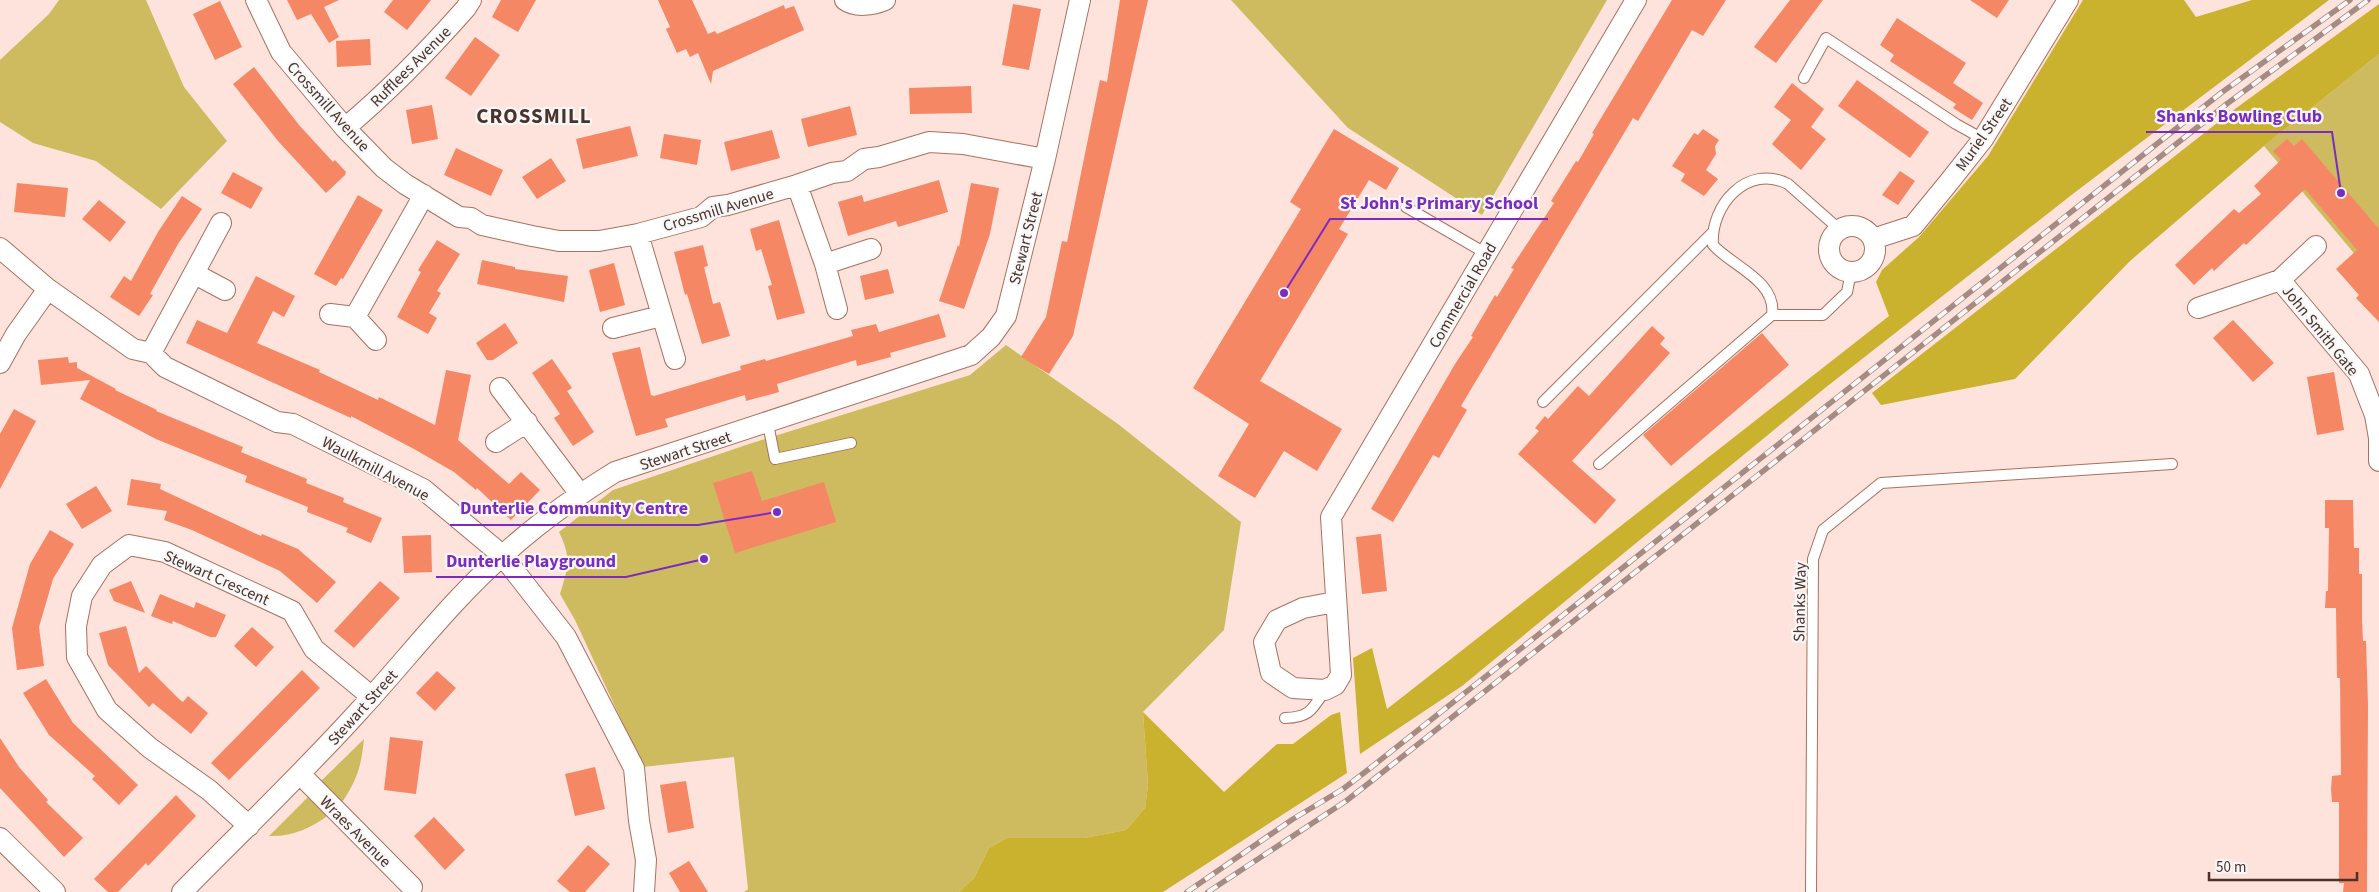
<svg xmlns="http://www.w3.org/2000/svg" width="2379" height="892" font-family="'Source Sans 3',sans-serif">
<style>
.green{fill:#cebb60}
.forest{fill:#cab12e}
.building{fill:#f68765}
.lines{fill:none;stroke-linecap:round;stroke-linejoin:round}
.lane-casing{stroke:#a9705e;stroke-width:12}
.street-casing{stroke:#a9705e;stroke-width:22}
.lane{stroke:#fff;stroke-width:10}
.street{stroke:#fff;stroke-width:20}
.rail-casing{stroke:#a48b83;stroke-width:5.5}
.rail{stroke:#f7f7f7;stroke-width:4;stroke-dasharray:11;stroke-linecap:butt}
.labels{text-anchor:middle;stroke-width:4.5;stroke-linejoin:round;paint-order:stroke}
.street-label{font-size:16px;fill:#4b322a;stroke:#f7f7f7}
.district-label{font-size:21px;font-weight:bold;letter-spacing:1px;fill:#4b322a;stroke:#f7f7f7}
.leader{fill:none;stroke:#7b2cbf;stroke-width:2}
.callout-dot{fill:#7b2cbf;stroke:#f7f7f7;stroke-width:2}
.callout-label{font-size:18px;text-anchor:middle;font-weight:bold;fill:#7b2cbf;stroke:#f7f7f7;stroke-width:4.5;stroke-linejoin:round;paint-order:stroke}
</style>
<rect width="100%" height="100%" fill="#fde3db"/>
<path class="green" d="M59,0H146L184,87L227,141L161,209L96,161L33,143L0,122V60L49,14Z
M1231,0H1607L1482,215L1348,128Z
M2379,54V241L2358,258L2264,146Z
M1006,345L1118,424L1241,522L1224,630L1143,712L1148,785L1145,808L1126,830L1084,838H1007L989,848L974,878L959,892H744L748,889L734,757L643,767L575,620L560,594C568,567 572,559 559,532L613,490L749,444L970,375Z
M364,739C361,768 357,780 341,804L320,782Z
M310,795L330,814C312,828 292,837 269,836Z"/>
<path class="forest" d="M2083,0H2184L2196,17L2252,0H2329L2074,193L1825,388L1462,686L1360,754L1353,658L1372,648L1387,709L1889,316L1876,282L1882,270L1919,237L1988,156Z
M2379,4V54L2264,146L2130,261L2015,379L1881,405L1872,393L2235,109Z
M1143,712L1224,792L1277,744H1293L1331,715L1340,712L1347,773L1163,892H959L974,878L989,848L1007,838H1084L1126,830L1145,808L1148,785Z"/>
<path class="building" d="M287,0H339L324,7L339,37L329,43L311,14L297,20Z
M393,0H431L407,30L384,12Z
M501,0H536L518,32L492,17Z
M658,0H692L708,34L715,31L717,34L784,5L785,9L794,6L804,30L713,71L711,84L698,53L690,57L686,49L677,53L666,29L670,27Z
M1120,0H1148L1073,336L1049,374L1021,357L1046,317L1062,241L1067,242L1100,80L1107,82Z
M1672,0H1726L1703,36L1692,30L1638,121L1633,118L1461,406L1467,410L1439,458L1433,455L1393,522L1371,509L1455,364L1473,337L1471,336L1495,295L1497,297L1514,269L1511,268L1554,203L1551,201L1576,161L1578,162L1594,134L1592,133Z
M1790,0H1823L1776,63L1754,47Z
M1970,0H2009L1997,18Z
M220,1L242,47L215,60L193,14Z
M1013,4L1041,9L1029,70L1002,65Z
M1897,18L1966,63L1953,83L1983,103L1972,120L1953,108L1956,104L1890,61L1894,55L1880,45Z
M475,37L500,55L471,96L445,78Z
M370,39L371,65L337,67L336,41Z
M254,67L299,125L333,162L335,160L346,172L345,175L326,193L278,141L233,84Z
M1857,80L1929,132L1910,158L1838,106Z
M1792,83L1824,109L1811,127L1826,139L1801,170L1772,144L1791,120L1774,107Z
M971,86L972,113L910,114L909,88Z
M432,105L438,139L412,144L406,110Z
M850,106L857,135L808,147L801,119Z
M630,126L638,156L583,169L576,139Z
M1334,129L1399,168L1386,190L1369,180L1339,229L1348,234L1260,381L1342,429L1317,471L1284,451L1255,498L1218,476L1249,424L1193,388L1301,209L1290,202Z
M1703,129L1719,140L1715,146L1716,154L1706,170L1718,179L1704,196L1681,181L1685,174L1672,166L1694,133L1698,135Z
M772,130L780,158L731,171L724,142Z
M664,134L701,140L697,165L660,158Z
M2287,139L2294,146L2302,139L2379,229V322L2356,298L2359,295L2336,269L2357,250L2305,189L2246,245L2244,243L2214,271L2212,268L2194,285L2175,265L2234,209L2239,213L2261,194L2254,186L2281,160L2273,151Z
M456,148L503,170L491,196L444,175Z
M551,158L566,181L537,199L522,177Z
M1900,171L1915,181L1898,205L1882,195Z
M233,172L263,188L251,209L221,193Z
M939,180L948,212L898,227L896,221L848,236L838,202L862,195L864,202Z
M17,183L68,188L65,217L14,212Z
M971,183L999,188L990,234L964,309L939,301L958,245L959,247Z
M358,195L383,210L343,279L341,278L336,286L314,274Z
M182,196L202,209L178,244L150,294L153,295L139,316L110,297L124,276L131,281L158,232Z
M99,200L126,222L110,242L82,219Z
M779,220L805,313L777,320L768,286L772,285L761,249L756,251L750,229Z
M437,240L460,254L437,291L441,293L429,313L437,318L428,334L397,317L421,272L418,270Z
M703,245L708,266L704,267L713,304L720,302L730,336L702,344L687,294L685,295L674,252Z
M482,260L515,267V269L568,276L564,302L477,284Z
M614,263L625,305L600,312L589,270Z
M888,269L894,293L865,300L860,276Z
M256,276L295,296L284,317L273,311L257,343L320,370L319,372L378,400L379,397L435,425L446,370L471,375L458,440L509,484L521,472L540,490L511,520L477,488L476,490L454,472L414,449L351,416V418L186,343L197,320L227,333Z
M939,314L946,337L890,353L891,357L857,366L856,360L777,384L779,392L746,401L745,395L665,419L668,427L636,436L612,353L640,347L651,395L654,396L741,370L740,366L765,359L766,361L853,336L851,330L876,324L879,332Z
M2233,320L2274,363L2253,382L2213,338Z
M505,323L518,343L493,360H487L476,343Z
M1652,326L1665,338L1660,344L1670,353L1572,461L1616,500L1595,524L1518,454L1539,431L1535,428L1545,416L1548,419L1578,386L1589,396Z
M1762,333L1789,365L1671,466L1643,435Z
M68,357L69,363L77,362V368L116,389L115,390L157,410L156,411L243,447L241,452L307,479L306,483L344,498L343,502L382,518L371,543L346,532L348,528L307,512L308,507L245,482L247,476L156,439L80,399L90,380L41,385L38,360Z
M552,359L572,388L567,391L594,432L573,446L554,418L560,414L532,373Z
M2334,372L2344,430L2317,435L2307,377Z
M14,409L36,421L0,489V434Z
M752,471L762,501L824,482L836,522L735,553L713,483Z
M131,479L161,484L160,489L261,536L262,534L298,549L336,582L317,603L280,571L192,530L164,520L167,511L127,505Z
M96,486L112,511L82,529L66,504Z
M2325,500H2353L2354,548H2359V574H2362V619L2363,641H2366L2368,705L2367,892H2343L2344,883H2339V802H2332L2331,789L2332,776L2341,775L2340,678H2337L2336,608H2325L2326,591H2328L2329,528H2325Z
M50,530L74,544L53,579L39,627L44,666L17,670L12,628L30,564Z
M1381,534L1387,591L1362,594L1356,537Z
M431,535L432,572L404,573L402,536Z
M131,581L145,613L114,601L109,590Z
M380,581L400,598L354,648L334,631Z
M160,594L194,608L196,602L226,615L216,637H210L173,621L172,624L151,616Z
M126,626L139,673L146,666L179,699L183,702L188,696L208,713L191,734L153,703L149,707L108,665L99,633Z
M252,627L274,647L256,667L234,646Z
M302,670L320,688L229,780L211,763Z
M437,671L456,688L435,711L416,693Z
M46,679L73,723L138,785L119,805L92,779L95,776L49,735L23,693Z
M390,737L423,741L416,794L384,790Z
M0,738L19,767L48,800L46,802L83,838L64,857L0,788Z
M595,767L605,809L575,816L565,774Z
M686,781L694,828L668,833L660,785Z
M176,795L196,816L148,866L146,863L118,892H108L94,879Z
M434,817L465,850L445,870L414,836Z
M588,845L610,864L585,892H570L557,881Z
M689,861L708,892H680L669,873Z"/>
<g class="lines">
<g class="lane-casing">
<path id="lane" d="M1804,78L1826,38L1956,124L1983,139
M1406,207L1487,254
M1772,315H1823L1847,292L1851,272
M1543,402L1712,233
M768,424L775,459L851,443
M1599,464L1772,315C1777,281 1732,266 1713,245C1710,205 1748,163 1788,184L1839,229
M1285,718C1310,717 1312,710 1325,690
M1811,892L1813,559L1823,530L1881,483L2172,464"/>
</g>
<g class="street-casing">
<path id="street" d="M256,0L281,52L345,128L384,168L405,184L459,217L471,218L482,225L532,236L559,241H599L638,234L701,217L713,207L728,205L797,185L832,173L847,171L864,159L879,157L929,142L963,144L1045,159
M845,0C856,8 873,5 885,0
M345,128C389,91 428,51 466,8L471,0
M797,185L825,264L837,309
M1829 249a23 23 0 1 1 46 0a23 23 0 1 1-46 0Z
M638,234L675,359
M1873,239L1913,226L1949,182L1983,139L2068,0
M0,248L48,289L133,349L151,353L165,367L265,416L277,422L293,424L423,489L502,555L566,637L634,768L639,821L646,860L644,892
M825,264L871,249
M195,274L225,290
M2280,280L2316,246
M2198,308L2280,280L2359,374L2375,415L2379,438
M330,314L355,317L376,340
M355,317L424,195
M613,328L661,316
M151,353L221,223
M0,363L16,334L48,289
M500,388L580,494
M2379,439V461
M496,442L527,422
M1335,602L1303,608L1277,620L1264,642L1271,673L1293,688L1325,690L1335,685L1341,675L1331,517L1636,0
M300,774L412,887
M249,826L209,790L150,748L107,710L77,657L76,626L82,596L102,565L129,545L165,552L292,611L314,649L372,697
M0,838L55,892
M182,892C241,832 302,774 359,711C407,659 450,602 503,555C537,524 576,496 615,472L971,355L991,337L1006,316L1045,159L1080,0"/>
</g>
<use href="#lane" class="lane"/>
<use href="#street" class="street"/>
<g class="rail-casing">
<path id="rail" d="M1187,892L1293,819L1343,789L1369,769L2221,93L2350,0
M1208,892L1346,801L1369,783L2228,103L2368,0"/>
</g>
<use href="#rail" class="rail"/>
</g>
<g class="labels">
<g class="street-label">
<text transform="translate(410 66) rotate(-45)" y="6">Rufflees Avenue</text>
<text transform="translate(329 106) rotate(48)" y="6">Crossmill Avenue</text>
<text transform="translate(1983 134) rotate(-55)" y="6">Muriel Street</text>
<text transform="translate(718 209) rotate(-17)" y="6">Crossmill Avenue</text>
<text transform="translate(1025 238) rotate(-76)" y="6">Stewart Street</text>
<text transform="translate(1462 295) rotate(-60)" y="6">Commercial Road</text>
<text transform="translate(2321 330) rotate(51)" y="6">John Smith Gate</text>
<text transform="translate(685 450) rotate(-18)" y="6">Stewart Street</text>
<text transform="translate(376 468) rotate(28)" y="6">Waulkmill Avenue</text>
<text transform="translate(217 577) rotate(24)" y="6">Stewart Crescent</text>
<text transform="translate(1799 602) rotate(-89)" y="6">Shanks Way</text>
<text transform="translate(362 707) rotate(-48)" y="6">Stewart Street</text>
<text transform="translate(356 831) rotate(45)" y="6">Wraes Avenue</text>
</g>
<g class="district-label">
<text x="534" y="123">CROSSMILL</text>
</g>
</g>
<path class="leader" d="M2341 193L2332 132H2146M1284 293L1330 219H1548M777 512L698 525H450M704 559L626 577H436"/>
<g class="callout-dot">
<circle cx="2341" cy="193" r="5"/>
<circle cx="1284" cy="293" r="5"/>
<circle cx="777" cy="512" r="5"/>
<circle cx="704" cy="559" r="5"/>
</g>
<g class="callout-label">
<text x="2239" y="122">Shanks Bowling Club</text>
<text x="1439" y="209">St John's Primary School</text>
<text x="574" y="514">Dunterlie Community Centre</text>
<text x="531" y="567">Dunterlie Playground</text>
</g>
<path d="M2209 872v8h148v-8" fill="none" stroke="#4b322a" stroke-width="2.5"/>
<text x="2216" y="872" font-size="15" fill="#4b322a" stroke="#f7f7f7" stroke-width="4" paint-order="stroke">50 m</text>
</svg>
